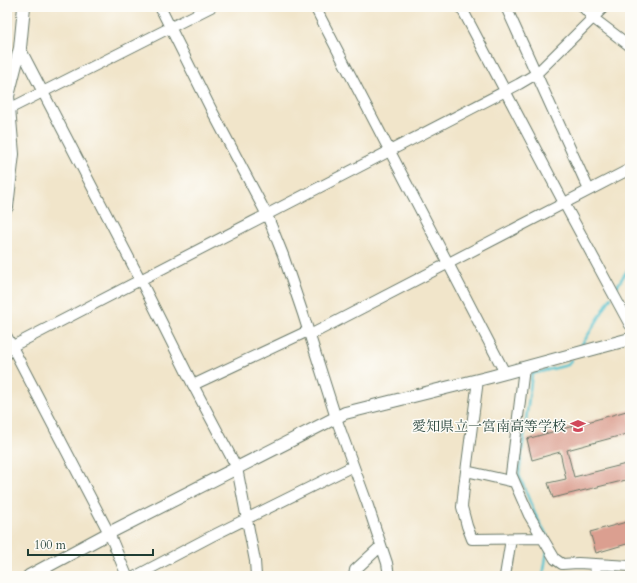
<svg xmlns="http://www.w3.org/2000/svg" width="637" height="583" font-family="Cardo,'Noto Serif JP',serif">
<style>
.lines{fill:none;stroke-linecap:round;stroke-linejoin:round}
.stream{stroke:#58c4d1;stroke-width:2.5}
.building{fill:#db9f90}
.minor-casing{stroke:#687868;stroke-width:12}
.tertiary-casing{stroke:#687868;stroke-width:14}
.minor{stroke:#fff;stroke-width:10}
.tertiary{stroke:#fff;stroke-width:12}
.labels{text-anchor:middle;stroke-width:3;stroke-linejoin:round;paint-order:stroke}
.poi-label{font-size:14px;fill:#1f3d34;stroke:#fdfcf7;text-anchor:end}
</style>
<rect width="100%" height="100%" fill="#fdfcf7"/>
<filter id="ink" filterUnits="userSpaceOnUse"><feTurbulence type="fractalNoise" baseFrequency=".025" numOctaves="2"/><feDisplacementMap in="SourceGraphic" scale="8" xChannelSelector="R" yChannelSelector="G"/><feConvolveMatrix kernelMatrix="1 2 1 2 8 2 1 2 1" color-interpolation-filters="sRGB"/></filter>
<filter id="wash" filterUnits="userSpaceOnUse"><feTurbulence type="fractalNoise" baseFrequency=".012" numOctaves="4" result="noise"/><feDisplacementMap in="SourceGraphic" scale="16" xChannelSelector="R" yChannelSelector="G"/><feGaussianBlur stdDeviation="0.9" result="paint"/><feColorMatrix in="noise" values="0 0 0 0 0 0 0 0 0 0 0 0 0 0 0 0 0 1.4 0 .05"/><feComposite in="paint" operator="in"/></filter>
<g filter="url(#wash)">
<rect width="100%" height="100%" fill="#f1e5ca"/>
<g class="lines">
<path class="stream" d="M614,291L630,266
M579,349L597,321L611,297
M547,535L535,514L519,475L532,374L568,365L571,360
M543,576L547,551"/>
</g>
<g id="blocks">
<path class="building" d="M630,410V433L567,450L574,477L630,463V479L553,498L548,483L566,479L560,452L532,460L527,439Z
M630,521V543L596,553L590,532Z"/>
</g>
</g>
<g filter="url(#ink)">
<use href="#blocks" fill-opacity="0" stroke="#687868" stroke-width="1"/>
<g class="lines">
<g class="minor-casing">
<path id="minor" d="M160,7L210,107L267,215L283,255L303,314L336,418L367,503L387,563L389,576
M315,7L505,373
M461,7L564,203L630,325
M506,7L589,190
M583,7L593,18L630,46
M20,48L141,281L193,385L237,468L255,561L256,576
M7,110L211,7
M310,335L630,169
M7,337L109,533L127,576
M7,349L519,84L536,74L604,7
M524,368L511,474L529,515L555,559L562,564L578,563L630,566
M478,380L464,487L462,507L467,526L472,539L542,538
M193,385L308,331
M466,471L514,482
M136,576L210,537L353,466
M354,576L355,570L381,546
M505,576L511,539
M595,576L596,564"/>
</g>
<g class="tertiary-casing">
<path id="tertiary" d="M7,207L13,154L8,96L20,48L24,7
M29,576L109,533L345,413L490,377L630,339"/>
</g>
<use href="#minor" class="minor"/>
<use href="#tertiary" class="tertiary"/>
</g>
</g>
<defs>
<g id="school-bare" transform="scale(1.2)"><path d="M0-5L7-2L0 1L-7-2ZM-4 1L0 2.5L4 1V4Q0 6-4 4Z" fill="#d1495b" stroke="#fdfcf7" stroke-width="2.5" paint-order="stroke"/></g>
</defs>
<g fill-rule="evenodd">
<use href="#school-bare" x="578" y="426"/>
</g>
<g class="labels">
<g class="poi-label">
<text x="566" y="431">愛知県立一宮南高等学校</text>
</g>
</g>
<rect width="637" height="583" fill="none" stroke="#fdfcf7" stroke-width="24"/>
<path d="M28 549v6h125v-6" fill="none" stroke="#1f3d34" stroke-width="2"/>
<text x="34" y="549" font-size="12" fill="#1f3d34" stroke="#fdfcf7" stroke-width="3" paint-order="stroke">100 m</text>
</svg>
